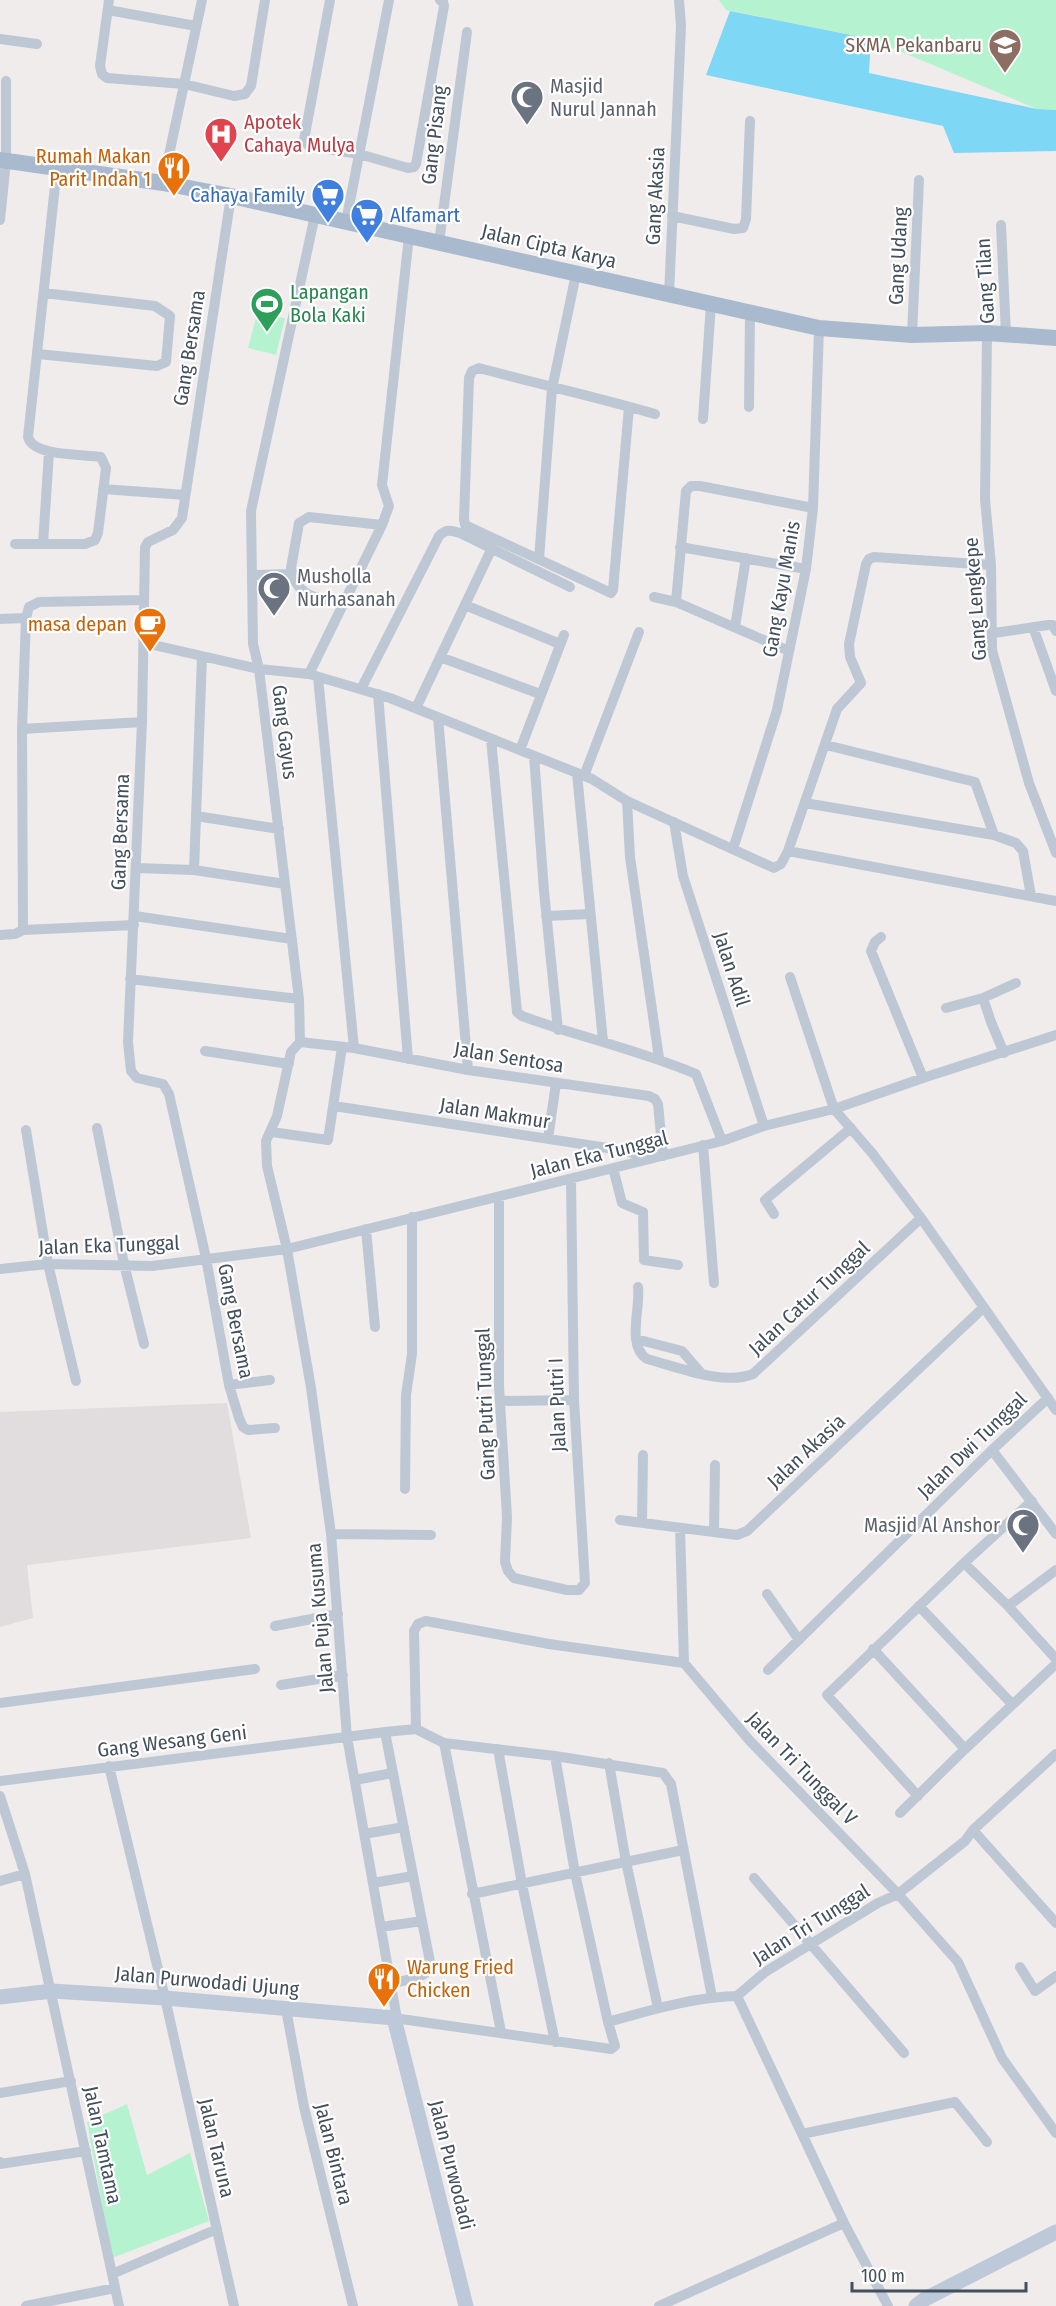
<svg xmlns="http://www.w3.org/2000/svg" width="1056" height="2306" font-family="'Fira Sans Condensed',sans-serif">
<style>
.education{fill:#e1ddde}
.green{fill:#b5f3d0}
.water{fill:#7dd7f5}
.lines{fill:none;stroke-linecap:round;stroke-linejoin:round}
.street{stroke:#bec8d4;stroke-width:10}
.secondary{stroke:#bdc9d8;stroke-width:15}
.primary{stroke:#a9bacf;stroke-width:16}
.labels{text-anchor:middle;stroke-width:4.5;stroke-linejoin:round;paint-order:stroke}
.education-label{font-size:20px;fill:#785e54;stroke:#fff;text-anchor:end}
.worship-label{font-size:20px;fill:#5b616d;stroke:#fff;text-anchor:start}
.health-label{font-size:20px;fill:#be3a42;stroke:#fff;text-anchor:start}
.street-label{font-size:20px;fill:#434f5c;stroke:#fff}
.food-label{font-size:20px;fill:#c56008;stroke:#fff;text-anchor:end}
.shop-label{font-size:20px;fill:#366cbe;stroke:#fff;text-anchor:end}
.leisure-label{font-size:20px;fill:#27864d;stroke:#fff;text-anchor:start}
</style>
<rect width="100%" height="100%" fill="#f0ecec"/>
<path class="education" d="M227,1403L251,1538L27,1565L33,1618L0,1627V1412Z"/>
<path class="green" d="M719,0H1056V110L1037,109L871,39L726,10Z
M257,314L285,318L276,355L248,348Z
M127,2104L147,2175L190,2153L209,2221L112,2258L87,2122Z"/>
<path class="water" d="M730,11L871,39L869,73L1037,109L1056,110V151L954,153L943,126L706,75Z"/>
<g class="lines">
<path class="street" d="M109,0L100,66L102,74L107,78L184,84L234,96L245,94L251,86L265,0
M330,0L304,140L309,146L359,154L408,168L414,167L416,164L444,6L443,2L440,0
M108,10L196,26
M0,39L37,44
M163,183L202,0
M231,196L182,518L173,530L148,542L145,547L142,722L128,1042L131,1071L137,1078L163,1084L169,1094L206,1258L229,1385L239,1418L243,1427L248,1430L275,1428
M315,215L251,511L253,644L259,669L299,999L300,1042L291,1052L277,1116L266,1141L267,1166L287,1249L311,1388L331,1534L347,1737L397,2019
M672,216L734,229L743,228L746,219L750,121
M0,220L6,161V81
M346,222L389,0
M1001,225L1006,335
M439,243L467,32
M669,295L681,26L679,0
M987,333L985,499L991,565L992,650L1029,783L1056,853
M912,335L919,180
M38,354L157,366L166,362L170,316L155,306L44,293
M629,407L613,590L611,593L465,525L464,519L469,378L472,371L479,368C538,384 597,397 655,414
M749,407L750,313
M703,419L711,304
M103,489L185,495
M15,544H85L95,540L98,533L106,468L101,457C84,454 33,457 28,437L57,167
M43,544L49,452
M680,547L806,569
M539,559L552,389L576,274
M253,575L293,574
M654,597L676,602L789,651
M676,602L686,491L691,486H700L813,508
M343,603C318,598 297,599 291,568L299,523L309,517L382,525
M465,605L560,644
M0,619L26,618
M735,627L746,558
M1033,627L1056,691
M994,633L1048,625H1053L1056,631
M145,643L259,669L309,674L390,698L592,779L627,801L774,868L781,864L788,851L837,709L861,683L850,657L849,644L866,564L869,559L874,557L991,565
M440,657L540,694
M309,674L382,525L389,506L382,485L409,236
M318,677L354,1048
M361,689L439,536C446,529 450,530 460,533L570,587
M378,694L408,1059
M416,708L492,548
M438,717L468,1070
M22,729L142,722
M491,739L517,1012L522,1016C579,1037 639,1050 696,1074L722,1141
M826,745L975,782L994,835L1016,843L1023,851L1031,896
M520,750L564,635
M534,756L544,891L558,1030
M577,774L603,1041
M584,776L639,632
M627,801L630,857L659,1058
M805,803L994,835
M196,816L279,829
M674,822L683,876L764,1126
M733,849L777,710L806,569L813,508L819,328
M788,851L1056,901
M137,868L194,870L285,884
M194,870L202,657
M135,916L292,939
M546,916L590,914
M23,930L134,925
M0,935L15,934L23,930L22,729L26,618L29,607L39,602L143,600
M881,937L875,942L871,951L923,1078
M790,977L834,1109L872,1153L921,1218L1056,1410
M130,979L299,999
M983,998L991,1022L1004,1053
M946,1008L983,998L1016,983
M300,1042L354,1048L468,1070L649,1096L655,1099L658,1104L663,1156
M205,1051L289,1064
M334,1106L627,1151L649,1159
M97,1128L124,1264L144,1344
M26,1130L48,1264L76,1381
M272,1132L328,1140L342,1047
M548,1139L556,1083
M703,1145L714,1283
M613,1168L622,1203L643,1212L644,1260L678,1265
M499,1198V1386L507,1517L505,1562L508,1571L514,1578L567,1590H579L585,1583L574,1400L571,1179
M774,1214L765,1200L851,1128
M366,1229L375,1327
M0,1269L48,1264L152,1266L287,1249L722,1141L764,1126L834,1109L923,1078L1056,1035
M638,1287C641,1307 626,1346 647,1359C678,1367 723,1386 753,1374L921,1218
M636,1339L682,1351L701,1373
M229,1385L270,1380
M500,1401L574,1400
M992,1450L1056,1534
M405,1489L406,1395L412,1354V1217
M620,1520L737,1535L747,1531L983,1308
M642,1523L643,1455
M680,1528L684,1663L549,1644L426,1621L418,1624L414,1631L416,1729L444,1743L555,1756L663,1773L671,1784L712,1997
M714,1532L715,1465
M331,1534L431,1535
M964,1563L1008,1606L1056,1659
M767,1594L799,1640
M919,1606L1012,1704
M1008,1606L1056,1570
M275,1626L338,1614
M873,1649L965,1749
M684,1663L750,1741L898,1894L958,1962L1002,2058L1056,2133
M768,1670L992,1450L1048,1398
M281,1685L343,1675
M0,1703L255,1669
M385,1732L416,1729
M444,1743L501,2032
M498,1749L522,1884L555,2042
M555,1756L575,1873L608,2022
M609,1763L626,1862L658,2008
M109,1766L165,1998L234,2306
M355,1780L393,1773
M0,1781L385,1732L431,1967C425,1979 403,1980 391,1984
M0,1796L25,1874L119,2306
M918,1796L827,1695L964,1563L1032,1501
M900,1813L965,1749L1056,1664
M973,1830L1056,1923
M364,1834L404,1827
M754,1878L904,2053
M0,1881L25,1874
M373,1883L413,1876
M472,1894L683,1850
M381,1927L422,1921
M1020,1967L1035,1991L1056,1976
M737,1996L765,1972L878,1903L898,1894L965,1841L973,1830L1056,1754
M737,1996L844,2223L888,2306
M286,2009L304,2107L353,2306
M394,2018L611,2049L615,2046L608,2022C651,2010 693,1997 737,1996
M0,2093L71,2081
M802,2134L955,2102L987,2142
M0,2162V2164L86,2151
M112,2274L217,2229
M26,2306L115,2288
M659,2306L844,2223"/>
<path class="secondary" d="M0,1997L52,1991L165,1998L394,2018L466,2306
M916,2306L925,2299L1056,2232"/>
<path class="primary" d="M0,160L163,183L231,196L819,328L912,335L987,333L1056,338"/>
</g>
<defs>
<g id="school-pin" transform="scale(1.725)"><path d="M0 17L-7.5 6A9.5 9.5 0 1 1 7.5 6Z" fill="#8d6e63" stroke="#fff"/><path d="M0-5L7-2L0 1L-7-2ZM-4 1L0 2.5L4 1V4Q0 6-4 4Z" fill="#fff"/></g>
<g id="mosque-pin" transform="scale(1.725)"><path d="M0 17L-7.5 6A9.5 9.5 0 1 1 7.5 6Z" fill="#6b7280" stroke="#fff"/><path d="M3.5-4.9A6 6 0 1 0 3.5 4.9A5 5 0 1 1 3.5-4.9Z" fill="#fff"/></g>
<g id="hospital-pin" transform="scale(1.725)"><path d="M0 17L-7.5 6A9.5 9.5 0 1 1 7.5 6Z" fill="#e0444e" stroke="#fff"/><path d="M-5-5h3v3.5h4V-5h3V5h-3V1.5h-4V5h-3Z" fill="#fff"/></g>
<g id="restaurant-pin" transform="scale(1.725)"><path d="M0 17L-7.5 6A9.5 9.5 0 1 1 7.5 6Z" fill="#e8710a" stroke="#fff"/><path d="M-5-6h1v4h1v-4h1v4h1v-4h1v5L-1.5 .5V6h-2V.5L-5-1ZM5-6V6H3V1.5H1.5Q1.5-4 5-6Z" fill="#fff"/></g>
<g id="supermarket-pin" transform="scale(1.725)"><path d="M0 17L-7.5 6A9.5 9.5 0 1 1 7.5 6Z" fill="#3f7fe0" stroke="#fff"/><path d="M-6-5.5h2.5l.6 2H6L4.5 2H-2.5L-4.4-4H-6ZM-1.5 3.2a1.3 1.3 0 1 0 .1 0ZM3 3.2a1.3 1.3 0 1 0 .1 0Z" fill="#fff"/></g>
<g id="stadium-pin" transform="scale(1.725)"><path d="M0 17L-7.5 6A9.5 9.5 0 1 1 7.5 6Z" fill="#2e9e5b" stroke="#fff"/><path d="M0-5a6.5 5 0 1 0 0 10a6.5 5 0 1 0 0-10ZM-3.5-1.8h7v3.6h-7Z" fill="#fff"/></g>
<g id="cafe-pin" transform="scale(1.725)"><path d="M0 17L-7.5 6A9.5 9.5 0 1 1 7.5 6Z" fill="#e8710a" stroke="#fff"/><path d="M-5.5-4.5H6V0H3Q3 3.5 0 3.5H-2.5Q-5.5 3.5-5.5 0ZM3-3.2v2h1.7v-2ZM-6 4.5H4V6H-6Z" fill="#fff"/></g>
</defs>
<g fill-rule="evenodd">
<use href="#school-pin" x="1005" y="45"/>
<use href="#mosque-pin" x="527" y="97"/>
<use href="#hospital-pin" x="221" y="134"/>
<use href="#restaurant-pin" x="174" y="168"/>
<use href="#supermarket-pin" x="328" y="195"/>
<use href="#supermarket-pin" x="367" y="215"/>
<use href="#stadium-pin" x="267" y="304"/>
<use href="#mosque-pin" x="274" y="588"/>
<use href="#cafe-pin" x="150" y="624"/>
<use href="#mosque-pin" x="1023" y="1525"/>
<use href="#restaurant-pin" x="384" y="1979"/>
</g>
<g class="labels">
<g class="education-label">
<text x="982" y="52">SKMA Pekanbaru</text>
</g>
<g class="worship-label">
<text x="550" y="93">Masjid<tspan x="550" dy="23">Nurul Jannah</tspan></text>
<text x="297" y="583">Musholla<tspan x="297" dy="23">Nurhasanah</tspan></text>
<text x="1000" y="1532" text-anchor="end">Masjid Al Anshor</text>
</g>
<g class="health-label">
<text x="244" y="129">Apotek<tspan x="244" dy="23">Cahaya Mulya</tspan></text>
</g>
<g class="street-label">
<text transform="translate(434 135) rotate(-83)" y="7">Gang Pisang</text>
<text transform="translate(655 196) rotate(-87)" y="7">Gang Akasia</text>
<text transform="translate(549 246) rotate(13)" y="7">Jalan Cipta Karya</text>
<text transform="translate(898 256) rotate(-87)" y="7">Gang Udang</text>
<text transform="translate(985 281) rotate(-93)" y="7">Gang Tilan</text>
<text transform="translate(189 348) rotate(-81)" y="7">Gang Bersama</text>
<text transform="translate(781 589) rotate(-80)" y="7">Gang Kayu Manis</text>
<text transform="translate(975 599) rotate(-94)" y="7">Gang Lengkepe</text>
<text transform="translate(285 732) rotate(83)" y="7">Gang Gayus</text>
<text transform="translate(120 832) rotate(-88)" y="7">Gang Bersama</text>
<text transform="translate(732 969) rotate(72)" y="7">Jalan Adil</text>
<text transform="translate(509 1057) rotate(9)" y="7">Jalan Sentosa</text>
<text transform="translate(495 1113) rotate(9)" y="7">Jalan Makmur</text>
<text transform="translate(599 1154) rotate(-14)" y="7">Jalan Eka Tunggal</text>
<text transform="translate(109 1245) rotate(-2)" y="7">Jalan Eka Tunggal</text>
<text transform="translate(809 1298) rotate(-43)" y="7">Jalan Catur Tunggal</text>
<text transform="translate(236 1321) rotate(79)" y="7">Gang Bersama</text>
<text transform="translate(485 1404) rotate(-92)" y="7">Gang Putri Tunggal</text>
<text transform="translate(557 1405) rotate(-92)" y="7">Jalan Putri I</text>
<text transform="translate(972 1445) rotate(-44)" y="7">Jalan Dwi Tunggal</text>
<text transform="translate(806 1451) rotate(-43)" y="7">Jalan Akasia</text>
<text transform="translate(320 1618) rotate(-95)" y="7">Jalan Puja Kusuma</text>
<text transform="translate(172 1741) rotate(-7)" y="7">Gang Wesang Geni</text>
<text transform="translate(802 1768) rotate(46)" y="7">Jalan Tri Tunggal V</text>
<text transform="translate(811 1924) rotate(-32)" y="7">Jalan Tri Tunggal</text>
<text transform="translate(207 1981) rotate(5)" y="7">Jalan Purwodadi Ujung</text>
<text transform="translate(103 2145) rotate(78)" y="7">Jalan Tamtama</text>
<text transform="translate(217 2148) rotate(77)" y="7">Jalan Taruna</text>
<text transform="translate(334 2154) rotate(76)" y="7">Jalan Bintara</text>
<text transform="translate(452 2165) rotate(76)" y="7">Jalan Purwodadi</text>
</g>
<g class="food-label">
<text x="151" y="163">Rumah Makan<tspan x="151" dy="23">Parit Indah 1</tspan></text>
<text x="127" y="631">masa depan</text>
<text x="407" y="1974" text-anchor="start">Warung Fried<tspan x="407" dy="23">Chicken</tspan></text>
</g>
<g class="shop-label">
<text x="305" y="202">Cahaya Family</text>
<text x="390" y="222" text-anchor="start">Alfamart</text>
</g>
<g class="leisure-label">
<text x="290" y="299">Lapangan<tspan x="290" dy="23">Bola Kaki</tspan></text>
</g>
</g>
<path d="M852 2282v9h174v-9" fill="none" stroke="#434f5c" stroke-width="3"/>
<text x="861" y="2282" font-size="18" fill="#434f5c" stroke="#ffffff" stroke-width="4.5" paint-order="stroke">100 m</text>
</svg>
